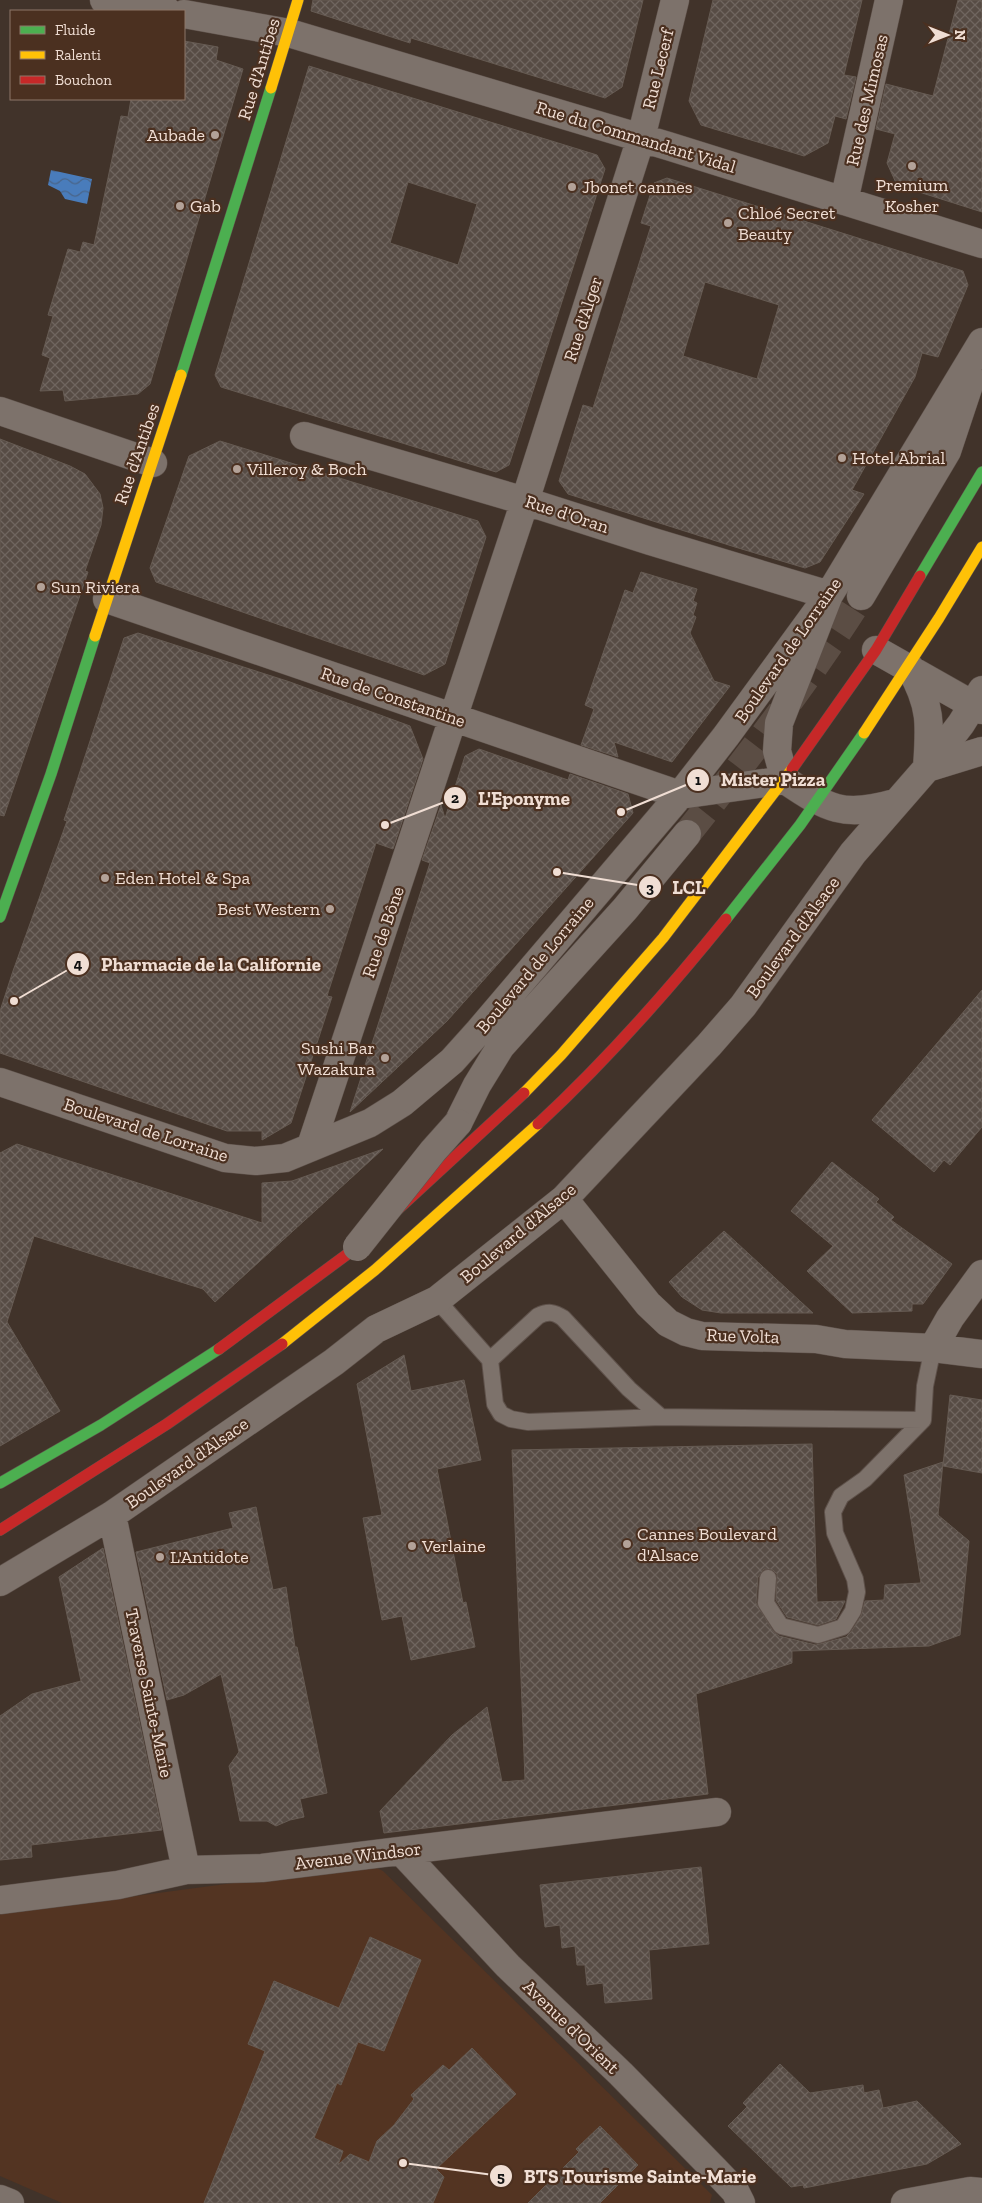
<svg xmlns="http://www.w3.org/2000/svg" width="982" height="2203" font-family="'Zilla Slab',serif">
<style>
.built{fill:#533422}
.water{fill:url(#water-waves)}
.building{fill:url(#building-cross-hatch);stroke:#665b53;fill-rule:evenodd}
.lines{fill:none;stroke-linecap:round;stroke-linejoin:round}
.street-tunnel{stroke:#5b4d44;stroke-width:28;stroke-dasharray:28 14;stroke-linecap:butt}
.lane-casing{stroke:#5e514a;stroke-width:18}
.street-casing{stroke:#5e514a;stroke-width:29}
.fast-casing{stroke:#5e514a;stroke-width:12}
.slow-casing{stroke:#5e514a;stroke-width:12}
.jam-casing{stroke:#5e514a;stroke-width:12}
.lane{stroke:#7d726b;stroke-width:16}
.street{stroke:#7d726b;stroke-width:28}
.fast{stroke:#4caf50;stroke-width:11}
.slow{stroke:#ffc107;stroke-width:11}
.jam{stroke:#c62828;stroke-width:11}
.street-bridge-casing{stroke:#5e514a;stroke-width:29;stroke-linecap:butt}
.street-bridge{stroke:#7d726b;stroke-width:28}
.poi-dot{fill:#b3a298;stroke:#4b3020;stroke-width:2}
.labels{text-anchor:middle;stroke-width:4.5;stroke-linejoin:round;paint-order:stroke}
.street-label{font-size:18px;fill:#f0ded4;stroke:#4b3020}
.poi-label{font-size:18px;fill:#f0ded4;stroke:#4b3020;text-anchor:start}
.leader{fill:none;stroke:#f0ded4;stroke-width:2}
.callout-dot{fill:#f0ded4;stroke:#4b3020;stroke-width:2}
.mark-label{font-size:15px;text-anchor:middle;font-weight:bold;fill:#111}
.callout-label{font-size:19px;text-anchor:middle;font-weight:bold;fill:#f0ded4;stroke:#4b3020;stroke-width:4.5;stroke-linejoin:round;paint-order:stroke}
</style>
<defs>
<pattern id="water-waves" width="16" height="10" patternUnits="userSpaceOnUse" patternTransform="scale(1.25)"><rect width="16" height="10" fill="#497cbb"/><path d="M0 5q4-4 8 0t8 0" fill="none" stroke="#49658a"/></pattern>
<pattern id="building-cross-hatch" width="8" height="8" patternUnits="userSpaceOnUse" patternTransform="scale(1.25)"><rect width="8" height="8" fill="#574c45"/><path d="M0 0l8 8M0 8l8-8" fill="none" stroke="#6f655f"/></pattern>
</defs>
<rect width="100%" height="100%" fill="#41332a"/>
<path class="built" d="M361,1866H373L383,1871L712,2195L710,2203H62L0,2176V1914Z"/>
<path class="water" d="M51,170L92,179L87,204L65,199L60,191L48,185Z"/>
<path class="building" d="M313,0H643L622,87L605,98L411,38L410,43L311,11Z
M713,0H862L844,75L856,77L846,119L835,116L828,143L804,156L701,125L689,101Z
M958,0H982V212L897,185L887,163L895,134L876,129L886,84L933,96Z
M184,41L218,47L216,60L243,69L150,384L138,394L65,401L63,390L40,391L50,358L42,355L53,316L48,315L68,249L80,252L83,242L94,245L121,116L128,117L131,99H184Z
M309,66L597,155L605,169L509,465L496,472L221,387L215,375ZM408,182L477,204L458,265L390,243Z
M667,178L963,271L968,285L938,357L922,353L915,377L852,490L864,494L820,562L805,568L735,547L568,494L559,481L583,405L593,408L651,226L641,223L654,183ZM705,282L779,305L757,379L683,356Z
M0,439L70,466L85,474L100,494L103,508L101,525L85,571L88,572L4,816L0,815Z
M220,441L478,521L486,537L445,664L424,675L156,582L150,568L189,456Z
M641,572L697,589L693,601L697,603L693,615L696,617L690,633L714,681L730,686L672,762L614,742L618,757L581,745L594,709L585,705L625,590L633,593Z
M138,633L290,682L410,726L423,759L393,849L376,843L327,996L332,997L291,1123L262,1140V1131H227L0,1053V1011L13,971L67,821L64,820L124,638Z
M479,749L568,780L570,774L628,794L633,813L447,1021L350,1112L430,863L422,860L441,805L445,818L465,756Z
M982,990V1127L950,1165L944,1160L934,1172L872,1120Z
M17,1144L262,1223V1183L292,1181L383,1149L215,1302L203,1289L34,1236L7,1322L60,1411L0,1446V1153Z
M832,1162L879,1199L876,1202L894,1217L891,1220L952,1264L923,1304H912V1311L852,1313L807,1271L833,1246L791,1211Z
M724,1231L813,1313H721L702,1310L682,1297L669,1282Z
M404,1355L411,1391L464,1380L481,1460L437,1469L463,1603L466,1602L475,1647L411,1660L402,1616L382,1620L363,1518L382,1515L357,1384Z
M950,1395L982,1400V1473L943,1466Z
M812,1444L817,1602L845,1601L836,1619L818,1625L787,1617L776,1600L777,1574L773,1570L764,1569L758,1577L756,1603L773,1631L779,1636L816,1645L846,1637L851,1632L861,1616L865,1601L884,1600L885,1585L921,1583L904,1475L943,1462L938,1515L969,1541L960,1635L929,1646L792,1651V1663L696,1694L708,1794L384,1833L380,1811L452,1735L487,1707L502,1782L525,1780L512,1450Z
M256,1507L273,1590L286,1587L295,1647H297L327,1793L300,1799L304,1817L290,1820L276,1826L267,1821H240L229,1766L239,1752L221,1674L184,1695L167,1700L136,1552L233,1528L229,1513Z
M103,1548L162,1830L31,1845L32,1857L0,1860V1716L32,1694L81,1681L59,1577Z
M701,1867L709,1944L649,1950L652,1999L605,2003L603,1983L587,1985L585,1965H577L575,1946L562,1948L560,1925L545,1927L540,1885Z
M370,1937L421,1960L384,2051L358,2042L341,2085L337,2083L314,2138L343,2151L338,2165L350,2154L369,2162L377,2141L394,2125L414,2099L411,2095L443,2065L449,2070L472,2048L516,2094L436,2169L444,2177L433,2203H204L265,2051L248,2044L274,1981L339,2008Z
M780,2064L810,2093L863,2085L864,2093L879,2090L883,2108L917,2101L961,2144L927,2164L804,2188L803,2185L791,2187L728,2126L747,2107L743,2103Z
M600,2126L638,2165L600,2203H528L579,2152L576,2149Z"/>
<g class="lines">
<path class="street-tunnel" d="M687,834C748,757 809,679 861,596"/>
<g class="lane-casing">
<path id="lane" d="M437,1300L490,1360L495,1404L501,1414L511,1419L528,1422L661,1417L923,1420
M490,1360L538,1316C548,1311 554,1312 563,1318L629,1389L661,1417
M768,1578L766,1603L781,1626L818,1635L843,1627L853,1611L857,1592L855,1579L835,1533L833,1512L841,1496L865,1479L923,1420L925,1386L933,1348"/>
</g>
<g class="street-casing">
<path id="street" d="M104,0L167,11
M184,14L289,33L668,146L982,244
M844,201L889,0
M0,411L153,463
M304,436L525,501L650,541L829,595L779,723L777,751L785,780C828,809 843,818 895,803
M861,596L947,451L971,379
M107,599L680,795L785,780
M876,650L982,710
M910,668C932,706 930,726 927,768
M927,768L982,751
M0,1082L225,1158L256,1161L285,1158L370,1123L402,1103L452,1061L479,1031L680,795L726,736L829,595L982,342
M458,1123L477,1085L501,1046L625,909L687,834
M311,1146L525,501L641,138L675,0
M564,1199L648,1304L668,1323L686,1332L702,1336L816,1339L845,1344L933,1348L982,1354
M933,1348L950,1318L982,1274
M112,1515L186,1870
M0,1582L112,1515L334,1362L376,1329L437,1300L564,1199L709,1045L743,1006L853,853L927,768L961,724L982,690
M401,1851L508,1966L621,2074L715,2170L735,2191L741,2203
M0,1900L118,1885L186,1870L262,1868L717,1812
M0,2199L10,2203
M905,2203L970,2191L982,2192"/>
</g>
<g class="fast-casing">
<path id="fast" d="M181,375L271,88
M920,576L982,472
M0,917L51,774L95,636
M726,919L800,825L864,733
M0,1483L101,1425L219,1349"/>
</g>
<g class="slow-casing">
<path id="slow" d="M271,88L298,0
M95,636L181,375
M864,733L939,618L982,547
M524,1093L561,1055L663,938L792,769
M282,1344L375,1270L538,1124"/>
</g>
<g class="jam-casing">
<path id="jam" d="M792,769L876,650L920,576
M538,1124C606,1061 668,991 726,919
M219,1349L357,1247L524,1093
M0,1530L167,1424L282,1344"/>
</g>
<use href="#lane" class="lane"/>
<use href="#street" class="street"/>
<use href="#fast" class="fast"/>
<use href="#slow" class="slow"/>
<use href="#jam" class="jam"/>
<g class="street-bridge-casing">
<path id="street-bridge" d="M357,1247L433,1151L458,1123"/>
</g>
<use href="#street-bridge" class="street-bridge"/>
</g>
<g class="poi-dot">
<circle cx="215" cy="135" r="5"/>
<circle cx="912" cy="166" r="5"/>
<circle cx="572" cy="187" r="5"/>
<circle cx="180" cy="206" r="5"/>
<circle cx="728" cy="223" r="5"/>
<circle cx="842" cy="458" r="5"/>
<circle cx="237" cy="469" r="5"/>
<circle cx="41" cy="587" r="5"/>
<circle cx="105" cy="878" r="5"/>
<circle cx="330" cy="909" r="5"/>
<circle cx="385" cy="1058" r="5"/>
<circle cx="627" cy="1544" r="5"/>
<circle cx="412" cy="1546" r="5"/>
<circle cx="160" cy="1557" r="5"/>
</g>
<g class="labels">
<g class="street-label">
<text transform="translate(259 69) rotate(-73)" y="6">Rue d'Antibes</text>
<text transform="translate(658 69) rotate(-76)" y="6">Rue Lecerf</text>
<text transform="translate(867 100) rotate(-77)" y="6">Rue des Mimosas</text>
<text transform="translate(636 137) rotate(17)" y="6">Rue du Commandant Vidal</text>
<text transform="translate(583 319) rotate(-72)" y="6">Rue d'Alger</text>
<text transform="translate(137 454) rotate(-71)" y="6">Rue d'Antibes</text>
<text transform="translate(567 514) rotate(18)" y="6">Rue d'Oran</text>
<text transform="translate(788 650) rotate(-55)" y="6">Boulevard de Lorraine</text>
<text transform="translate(393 697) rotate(19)" y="6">Rue de Constantine</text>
<text transform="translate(383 932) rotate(-71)" y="6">Rue de Bône</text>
<text transform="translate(793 937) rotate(-54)" y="6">Boulevard d'Alsace</text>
<text transform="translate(535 965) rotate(-50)" y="6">Boulevard de Lorraine</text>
<text transform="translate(146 1130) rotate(18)" y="6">Boulevard de Lorraine</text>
<text transform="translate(518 1233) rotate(-40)" y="6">Boulevard d'Alsace</text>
<text transform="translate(743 1336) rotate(2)" y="6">Rue Volta</text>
<text transform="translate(187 1463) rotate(-35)" y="6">Boulevard d'Alsace</text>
<text transform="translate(149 1693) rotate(78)" y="6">Traverse Sainte-Marie</text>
<text transform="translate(358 1856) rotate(-7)" y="6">Avenue Windsor</text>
<text transform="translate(571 2027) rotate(44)" y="6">Avenue d'Orient</text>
</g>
<g class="poi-label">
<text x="205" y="141" text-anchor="end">Aubade</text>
<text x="912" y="191" text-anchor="middle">Premium<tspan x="912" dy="21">Kosher</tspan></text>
<text x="582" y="193">Jbonet cannes</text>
<text x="190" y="212">Gab</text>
<text x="738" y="219">Chloé Secret<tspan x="738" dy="21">Beauty</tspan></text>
<text x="852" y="464">Hotel Abrial</text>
<text x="247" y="475">Villeroy &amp; Boch</text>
<text x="51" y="593">Sun Riviera</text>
<text x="115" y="884">Eden Hotel &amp; Spa</text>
<text x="320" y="915" text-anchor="end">Best Western</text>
<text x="375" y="1054" text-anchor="end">Sushi Bar<tspan x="375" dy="21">Wazakura</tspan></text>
<text x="637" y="1540">Cannes Boulevard<tspan x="637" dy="21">d'Alsace</tspan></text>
<text x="422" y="1552">Verlaine</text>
<text x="170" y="1563">L'Antidote</text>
</g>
</g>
<path class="leader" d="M621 812L698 780M385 825L455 798M557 872L650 887M14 1001L78 964M403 2163L501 2176"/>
<g class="callout-dot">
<circle cx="621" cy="812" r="5"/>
<circle cx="385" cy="825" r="5"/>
<circle cx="557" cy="872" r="5"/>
<circle cx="14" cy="1001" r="5"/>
<circle cx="403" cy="2163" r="5"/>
<circle cx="698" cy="780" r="12"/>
<circle cx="455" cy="798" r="12"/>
<circle cx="650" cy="887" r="12"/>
<circle cx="78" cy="964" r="12"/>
<circle cx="501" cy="2176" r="12"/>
</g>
<g class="mark-label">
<text x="698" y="785">1</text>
<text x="455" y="803">2</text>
<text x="650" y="893">3</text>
<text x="78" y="969">4</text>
<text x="501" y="2182">5</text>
</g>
<g class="callout-label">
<text x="773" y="786">Mister Pizza</text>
<text x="524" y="805">L'Eponyme</text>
<text x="689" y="894">LCL</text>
<text x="211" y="971">Pharmacie de la Californie</text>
<text x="640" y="2183">BTS Tourisme Sainte-Marie</text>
</g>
<rect x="10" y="10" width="175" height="90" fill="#4b3020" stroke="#8d7668"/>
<rect x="20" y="26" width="25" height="8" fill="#4caf50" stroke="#8d7668"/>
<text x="55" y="35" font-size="15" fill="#f0ded4">Fluide</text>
<rect x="20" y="51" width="25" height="8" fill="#ffc107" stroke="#8d7668"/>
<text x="55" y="60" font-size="15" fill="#f0ded4">Ralenti</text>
<rect x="20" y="76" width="25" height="8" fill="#c62828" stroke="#8d7668"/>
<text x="55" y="85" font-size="15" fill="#f0ded4">Bouchon</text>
<g transform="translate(947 35) rotate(90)" stroke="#4b3020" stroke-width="4" paint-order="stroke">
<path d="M0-4L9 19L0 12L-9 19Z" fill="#f0ded4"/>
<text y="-8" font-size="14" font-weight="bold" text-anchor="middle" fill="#f0ded4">N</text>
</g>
</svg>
